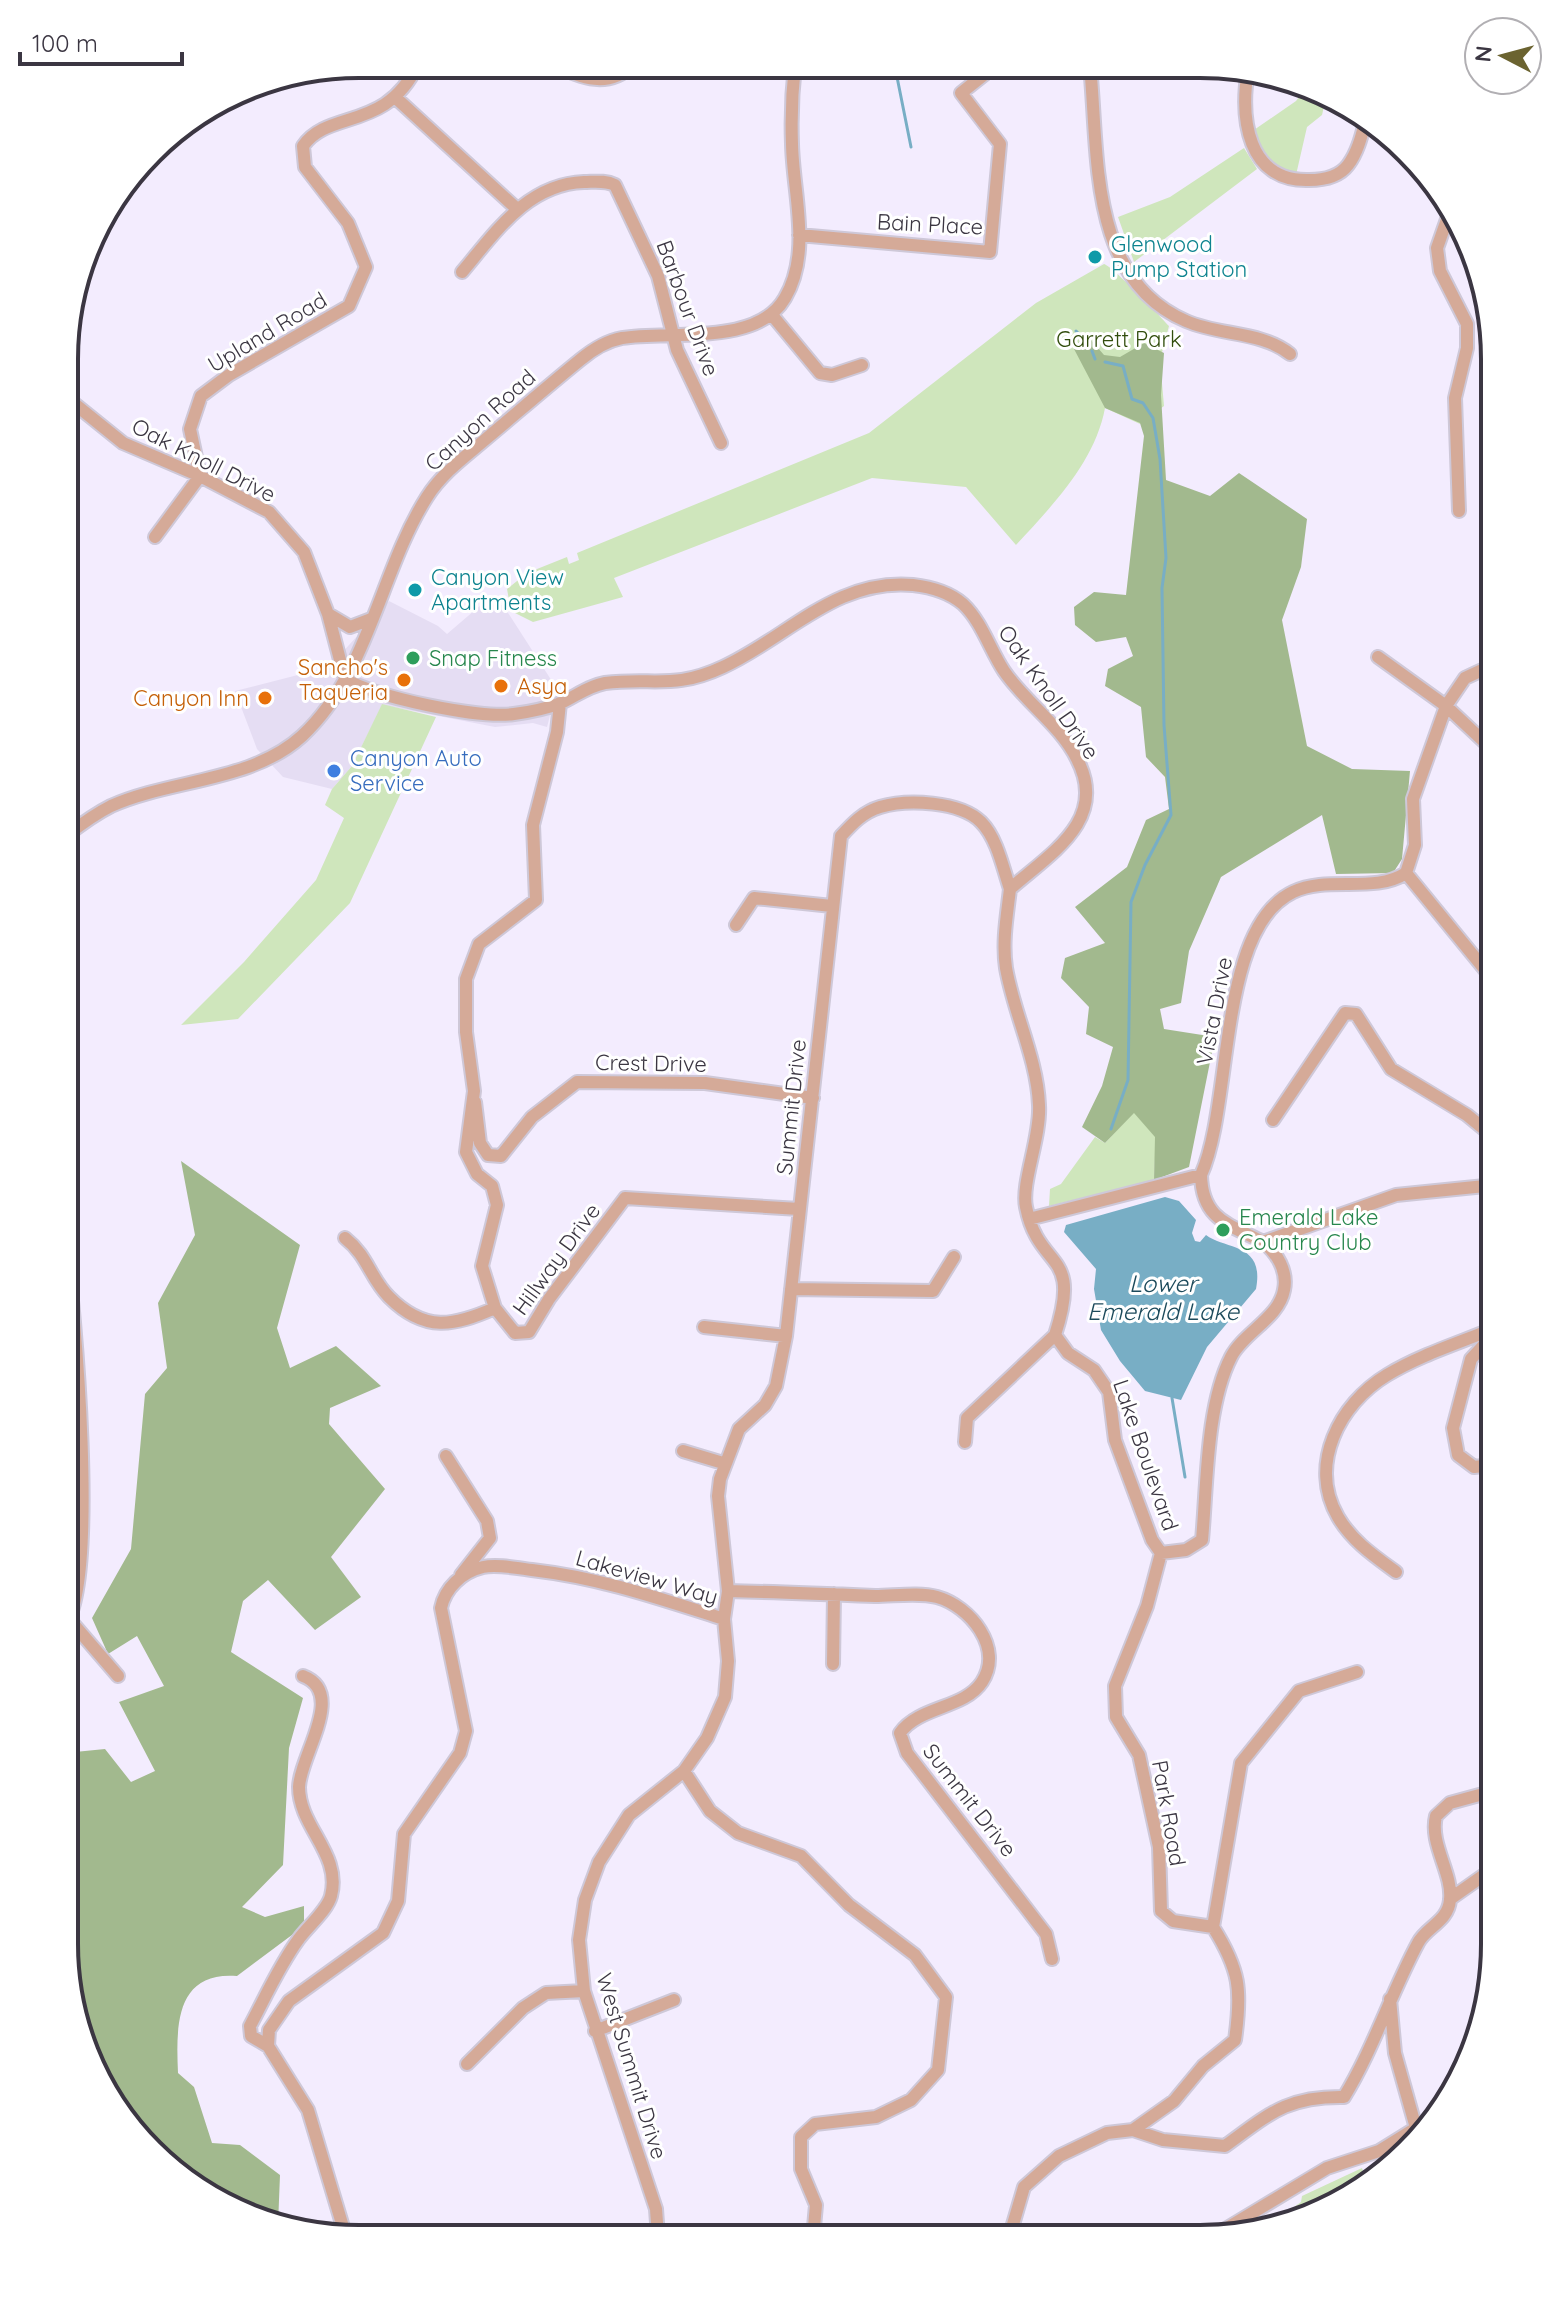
<svg xmlns="http://www.w3.org/2000/svg" width="1559" height="2303" font-family="Quicksand,sans-serif">
<style>
.built{fill:#e5ddf3}
.green{fill:#cfe6bc}
.forest{fill:#a2b98e}
.water{fill:#78aec5}
.lines{fill:none;stroke-linecap:round;stroke-linejoin:round}
.stream{stroke:#78aec5;stroke-width:3}
.street-casing{stroke:#cec8d8;stroke-width:16}
.street{stroke:#d5aa98;stroke-width:12}
.culture-dot{fill:#0f9aa8;stroke:#fff;stroke-width:3}
.leisure-dot{fill:#2e9e5b;stroke:#fff;stroke-width:3}
.food-dot{fill:#e8710a;stroke:#fff;stroke-width:3}
.shop-dot{fill:#3f7fe0;stroke:#fff;stroke-width:3}
.labels{text-anchor:middle;stroke-width:6;stroke-linejoin:round;paint-order:stroke}
.street-label{font-size:22px;fill:#3b3642;stroke:#fff}
.culture-label{font-size:22px;fill:#0d838f;stroke:#fff;text-anchor:start}
.park-label{font-size:22px;fill:#314d0c;stroke:#fff}
.leisure-label{font-size:22px;fill:#27864d;stroke:#fff;text-anchor:start}
.food-label{font-size:22px;fill:#c56008;stroke:#fff;text-anchor:end}
.shop-label{font-size:22px;fill:#366cbe;stroke:#fff;text-anchor:start}
.water-label{font-size:24px;font-style:italic;fill:#1c4a5b;stroke:#fff}
.rim{fill:none;stroke:#3b3642;stroke-width:4}
</style>
<rect width="100%" height="100%" fill="#f3ecfe"/>
<path class="built" d="M389,601L438,626L447,634L482,604L503,605L557,689L547,727L533,723L495,727L382,705L352,766L332,789L283,777L257,749L235,691L329,667Z"/>
<path class="green" d="M1302,93L1325,102L1322,115L1307,127L1296,175L1266,160L1251,132L1296,101Z
M1244,148L1257,169L1134,262L1118,217L1170,197Z
M1104,264C1112,266 1160,316 1169,326L1160,360L1164,406L1140,424L1105,408C1095,462 1052,506 1016,545L966,487L872,478L614,578L623,597L533,622L511,611L507,589L527,573L567,557L569,564L579,560L577,553L869,433L1036,303Z
M382,704L436,717L350,903L238,1019L181,1025L244,962L316,880L344,818L325,805L332,789L352,766Z
M1134,1112L1156,1137L1154,1180L1049,1206L1050,1189L1061,1184L1095,1137L1105,1143Z
M1362,2168L1365,2178L1384,2174L1314,2216L1301,2219L1294,2207L1301,2202L1302,2196Z"/>
<path class="forest" d="M1085,333L1104,355L1120,357L1144,343L1164,353L1161,395L1166,480L1210,496L1239,473L1307,519L1301,567L1282,620L1307,746L1352,769L1410,771L1402,859L1393,873L1336,874L1322,815L1221,877L1189,951L1181,1003L1160,1009L1164,1029L1215,1037L1189,1167L1154,1180L1155,1137L1134,1113L1105,1143L1082,1127L1102,1086L1113,1047L1086,1034L1089,1007L1061,978L1065,958L1105,943L1075,907L1127,867L1146,820L1169,809L1165,777L1146,757L1141,707L1105,686L1108,669L1133,656L1126,637L1096,642L1075,625L1074,607L1094,592L1126,595L1144,436L1140,423L1105,408L1074,349Z
M181,1161L300,1245L277,1328L290,1368L336,1346L381,1386L330,1408L329,1424L385,1489L331,1557L361,1597L315,1630L268,1580L243,1601L231,1652L303,1698L289,1748L283,1865L242,1907L265,1917L304,1906V1926L237,1976C175,1971 176,2027 178,2073L194,2087L212,2143L240,2145L280,2175L278,2225L246,2217L180,2178L125,2124L87,2058L64,1944V1778L75,1752L105,1749L131,1782L155,1771L119,1702L164,1686L137,1636L108,1654L92,1618L131,1549L145,1394L167,1368L158,1303L195,1235Z
M65,1352L76,1376L71,1391L68,1466L65,1467Z"/>
<path class="water" d="M1165,1197L1179,1201L1196,1220L1192,1233L1195,1241L1200,1242L1206,1235C1225,1250 1265,1242 1256,1289L1207,1347L1181,1400L1145,1391L1120,1361L1101,1330L1094,1289L1096,1269L1064,1232L1066,1225Z"/>
<g class="lines">
<path class="stream" d="M896,72L911,147
M1076,331L1089,344
M1092,351L1095,359
M1105,362L1123,366L1132,399L1143,403L1153,418L1160,459L1166,558L1162,588L1164,725L1171,815L1145,865L1131,902L1128,1080L1111,1129
M1172,1398L1185,1477"/>
<g class="street-casing">
<path id="street" d="M554,65C583,78 607,89 633,65
M1090,66C1099,155 1088,279 1186,321C1220,336 1261,331 1290,354
M1248,70C1240,118 1247,182 1309,180C1324,180 1339,177 1348,165C1358,152 1362,134 1366,119
M396,98L517,209
M1451,208L1437,248L1440,271L1467,324V348L1455,398L1459,511
M799,235L990,252L1000,144L961,93L995,66
M462,272C495,233 527,184 584,182C594,182 605,180 615,185L658,276L677,350L721,443
M772,315L820,373L832,375L862,365
M66,397L123,443L200,476L269,512L304,552L328,614L345,679C374,697 479,719 514,714C529,712 548,708 561,703C576,696 588,686 605,683C653,677 674,690 723,667C788,637 836,578 913,585C931,587 949,592 963,604C982,622 990,650 1004,671C1025,702 1061,726 1077,759C1109,820 1051,853 1010,889C1007,915 1002,942 1006,968C1014,1014 1037,1058 1039,1105C1041,1137 1021,1183 1026,1207C1039,1272 1083,1249 1055,1335L1068,1353L1094,1370L1109,1392L1115,1440L1152,1540L1161,1553L1186,1550L1202,1540C1207,1486 1206,1406 1231,1357C1243,1333 1279,1318 1284,1290C1288,1271 1277,1253 1263,1242
M155,537L200,476L190,429L201,396L229,375L349,306L366,267L348,223L305,167L303,146C329,109 386,132 418,64
M328,614L350,627L371,619
M1378,657L1446,706L1495,752
M560,703L557,732L533,825L536,900L479,944L466,979V1032L474,1091L466,1152L477,1174L492,1186L497,1205L482,1266L495,1308L515,1333L529,1332L549,1299L625,1198L799,1209
M66,836C80,825 95,814 111,806C171,779 252,782 302,736C369,674 380,571 427,497C443,472 466,456 487,438C518,412 548,386 580,360C592,350 606,341 622,338C669,330 757,347 785,298C812,252 793,194 792,144C791,118 792,91 795,65
M1406,873L1495,982
M736,925L754,898L832,906
M475,1102L480,1143L488,1155L501,1156L532,1117L577,1082L705,1083L813,1098
M1273,1120L1345,1013L1356,1014L1391,1069L1467,1115L1495,1138
M1201,1175C1233,1105 1217,928 1293,892C1328,875 1374,894 1406,873L1415,845L1413,799L1446,706L1465,678L1495,664
M1029,1219L1201,1175C1202,1219 1228,1224 1263,1242L1396,1195L1495,1185
M345,1238C368,1256 370,1278 389,1297C425,1333 454,1326 495,1308
M791,1289L933,1291L954,1257
M704,1327L786,1336
M965,1442L967,1418L1055,1335
M683,1451L723,1463
M446,1456L487,1521L490,1538L461,1575
M1495,1461L1492,1465L1474,1467L1458,1455L1453,1428L1471,1359L1495,1333
M1161,1553L1147,1606L1115,1686L1116,1717L1139,1755L1159,1847L1161,1911L1173,1921L1213,1927L1241,1763L1299,1691L1357,1672
M1396,1572C1374,1556 1352,1541 1338,1517C1308,1465 1339,1404 1387,1375C1420,1355 1459,1343 1495,1328
M728,1591C777,1592 826,1594 875,1596C894,1596 919,1592 937,1597C970,1606 1004,1648 982,1682C964,1709 919,1706 900,1733L907,1753L1046,1934L1052,1959
M69,1619L118,1676
M65,1625C99,1582 75,1305 65,1242
M833,1664L834,1594
M684,1771L710,1811L738,1833L801,1856L849,1905L915,1955L946,1997L938,2070L911,2100L876,2117L815,2124L801,2137V2169L816,2205L813,2238
M1450,1899L1494,1868
M1390,1999L1395,2053L1416,2128L1427,2131
M595,2031L674,2000
M268,2046L251,2036L250,2026C265,1998 279,1966 298,1940C307,1927 327,1911 331,1896C342,1854 299,1827 299,1787C300,1755 347,1693 303,1676
M467,2064L523,2008L546,1993L584,1991
M1133,2130L1174,2101L1203,2066L1235,2040C1242,1990 1240,1970 1213,1927
M1214,2236L1327,2168L1379,2151L1416,2128
M346,2237L308,2110L268,2046L269,2030L289,2001L383,1933L398,1901L404,1834L460,1753L466,1731L441,1608C445,1588 462,1572 483,1567C497,1564 517,1568 532,1570C601,1578 658,1598 724,1619
M658,2237L656,2209L584,1991L579,1940L585,1900L599,1862L629,1815L684,1771L707,1738L725,1697L728,1661L724,1619L728,1591L718,1496L720,1479L739,1429L765,1405L776,1386L786,1336L841,836C852,824 863,812 880,807C907,799 960,801 981,822C997,838 1003,868 1010,889
M1009,2238L1024,2187L1059,2156L1107,2133L1133,2130L1163,2140L1225,2146C1269,2114 1287,2096 1344,2097C1373,2050 1391,1993 1418,1943C1426,1927 1448,1922 1450,1900C1453,1873 1429,1844 1436,1816L1450,1803L1494,1791"/>
</g>
<use href="#street" class="street"/>
</g>
<g class="culture-dot">
<circle cx="1095" cy="257" r="8"/>
<circle cx="415" cy="590" r="8"/>
</g>
<g class="leisure-dot">
<circle cx="413" cy="658" r="8"/>
<circle cx="1223" cy="1230" r="8"/>
</g>
<g class="food-dot">
<circle cx="404" cy="680" r="8"/>
<circle cx="501" cy="686" r="8"/>
<circle cx="265" cy="698" r="8"/>
</g>
<circle class="shop-dot" cx="334" cy="771" r="8"/>
<g class="labels">
<g class="street-label">
<text transform="translate(930 224) rotate(3)" y="8">Bain Place</text>
<text transform="translate(688 308) rotate(70)" y="8">Barbour Drive</text>
<text transform="translate(267 332) rotate(-31)" y="8">Upland Road</text>
<text transform="translate(480 420) rotate(-42)" y="8">Canyon Road</text>
<text transform="translate(204 460) rotate(27)" y="8">Oak Knoll Drive</text>
<text transform="translate(1049 692) rotate(55)" y="8">Oak Knoll Drive</text>
<text transform="translate(1214 1011) rotate(-79)" y="8">Vista Drive</text>
<text transform="translate(651 1063) rotate(1)" y="8">Crest Drive</text>
<text transform="translate(791 1107) rotate(-84)" y="8">Summit Drive</text>
<text transform="translate(556 1259) rotate(-54)" y="8">Hillway Drive</text>
<text transform="translate(1146 1455) rotate(71)" y="8">Lake Boulevard</text>
<text transform="translate(647 1577) rotate(16)" y="8">Lakeview Way</text>
<text transform="translate(970 1800) rotate(52)" y="8">Summit Drive</text>
<text transform="translate(1169 1813) rotate(80)" y="8">Park Road</text>
<text transform="translate(632 2066) rotate(73)" y="8">West Summit Drive</text>
</g>
<g class="culture-label">
<text x="1111" y="252">Glenwood<tspan x="1111" dy="25">Pump Station</tspan></text>
<text x="431" y="585">Canyon View<tspan x="431" dy="25">Apartments</tspan></text>
</g>
<g class="park-label">
<text x="1119" y="347">Garrett Park</text>
</g>
<g class="leisure-label">
<text x="429" y="666">Snap Fitness</text>
<text x="1239" y="1225">Emerald Lake<tspan x="1239" dy="25">Country Club</tspan></text>
</g>
<g class="food-label">
<text x="388" y="675">Sancho's<tspan x="388" dy="25">Taqueria</tspan></text>
<text x="517" y="694" text-anchor="start">Asya</text>
<text x="249" y="706">Canyon Inn</text>
</g>
<g class="shop-label">
<text x="350" y="766">Canyon Auto<tspan x="350" dy="25">Service</tspan></text>
</g>
<g class="water-label">
<text x="1163" y="1292">Lower<tspan x="1163" dy="28">Emerald Lake</tspan></text>
</g>
</g>
<path d="M0 0H1559V2303H0ZM359 78H1200A281 281 0 0 1 1481 359V1944A281 281 0 0 1 1200 2225H359A281 281 0 0 1 78 1944V359A281 281 0 0 1 359 78Z" fill="#fff" fill-rule="evenodd"/>
<path class="rim" d="M359 78H1200A281 281 0 0 1 1481 359V1944A281 281 0 0 1 1200 2225H359A281 281 0 0 1 78 1944V359A281 281 0 0 1 359 78Z"/>
<g transform="translate(1503 56) rotate(276)"><circle r="38" fill="#ffffff" stroke="#b1afb3" stroke-width="2"/>
<path d="M0-6L14 30L0 20L-14 30Z" fill="#6b6330"/>
<text y="-12" font-size="22" font-weight="bold" text-anchor="middle" fill="#3b3642">N</text>
</g>
<path d="M20 52v12h162v-12" fill="none" stroke="#3b3642" stroke-width="4"/>
<text x="32" y="52" font-size="24" fill="#3b3642" stroke="#ffffff" stroke-width="6" paint-order="stroke">100 m</text>
</svg>
